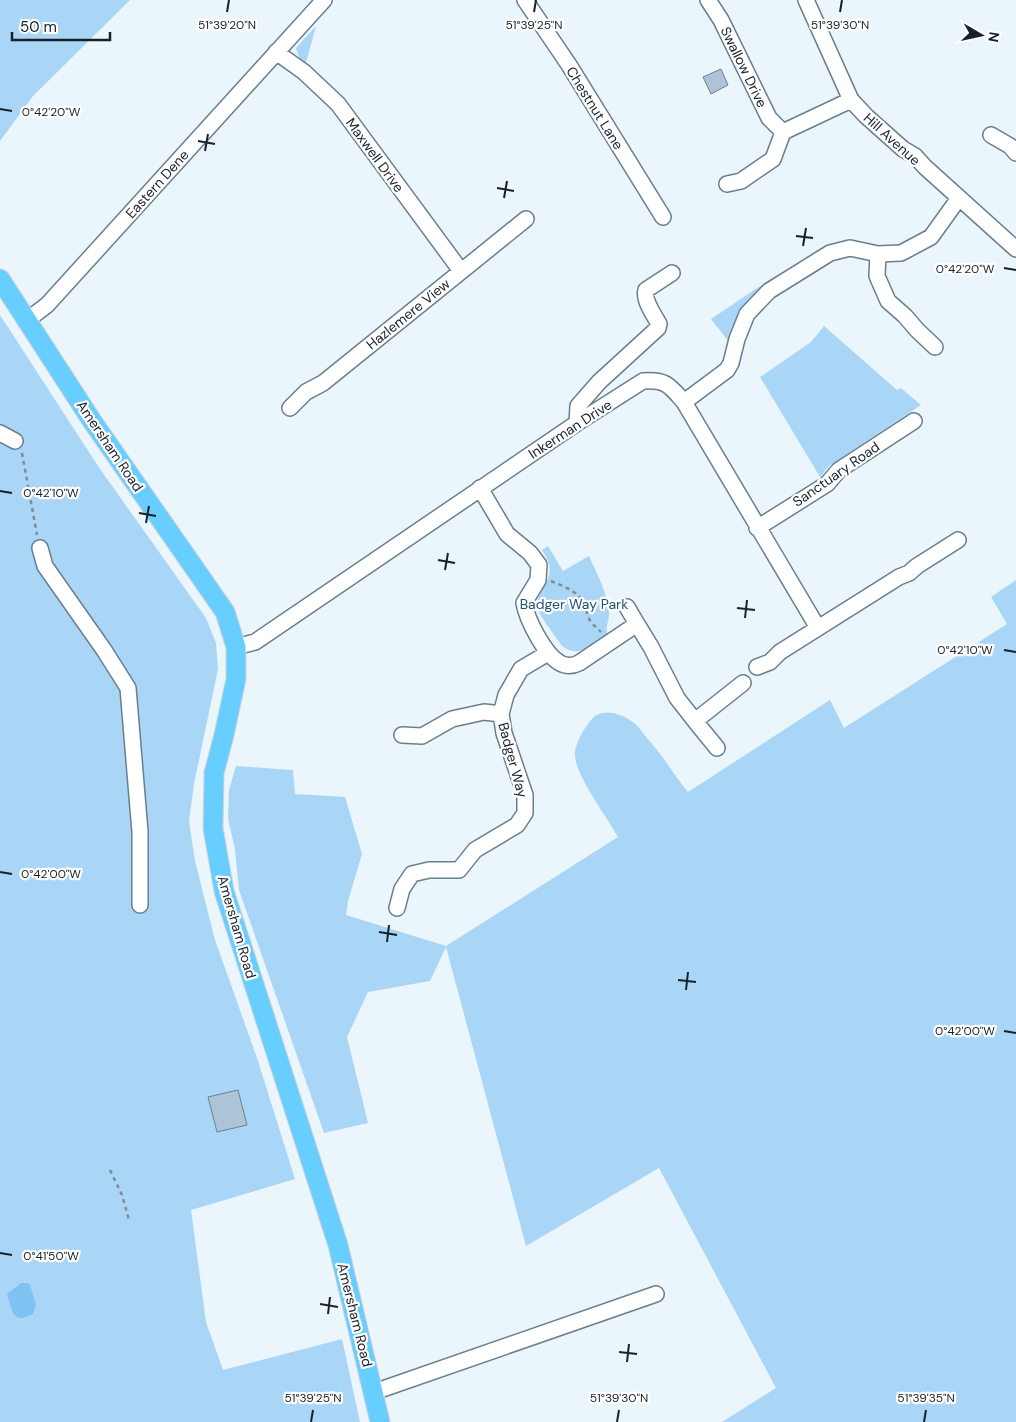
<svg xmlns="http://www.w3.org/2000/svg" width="1016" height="1422" font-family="'DM Sans',sans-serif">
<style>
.green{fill:#a9d6f6}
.water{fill:#7fc3f3}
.building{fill:#acc4d5;stroke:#6b8191}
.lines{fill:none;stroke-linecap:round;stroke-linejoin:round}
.minor-casing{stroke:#697f8f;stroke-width:18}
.major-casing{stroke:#d1d3d4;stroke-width:21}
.path{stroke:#828b92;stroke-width:2.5;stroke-dasharray:4 4;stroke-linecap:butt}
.minor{stroke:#fff;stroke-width:15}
.major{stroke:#68ceff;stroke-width:19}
.ticks{fill:none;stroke:#192128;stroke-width:2}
.labels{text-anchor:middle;stroke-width:4.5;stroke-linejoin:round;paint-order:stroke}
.street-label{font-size:14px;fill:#192128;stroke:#fff}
.park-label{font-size:14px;fill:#1f5272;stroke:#fff}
.ticks-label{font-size:12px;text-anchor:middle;fill:#192128;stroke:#fff;stroke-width:4.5;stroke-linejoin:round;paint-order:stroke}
</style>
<rect width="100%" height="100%" fill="#ebf5fc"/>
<path class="green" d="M0,0H130L33,96L0,141Z
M316,26L306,63L299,57L296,48Z
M772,278L747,301L735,325L729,342L711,319Z
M0,315L100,469L206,618L216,643L218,669L194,784L189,821L195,861L215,940L257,1058L295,1179L191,1210L206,1322L223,1370L342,1339L360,1422H0Z
M824,326L897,390L901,388L921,405L829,466L820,477L760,377L811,342Z
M548,546L563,571L589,556C597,574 607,592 609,612C610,620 604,627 608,635C594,644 577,660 561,645C555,635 541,619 538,609C533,594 554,582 549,564C548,559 544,554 542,550Z
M1016,580V1422H722L776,1388L659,1168L526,1246L446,947L430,981L368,992L347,1037L368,1123L324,1133L239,890L235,849L228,819L229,790L236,766L293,770L295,794L345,797L362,854L348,901L346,915L446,946L618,837C607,817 576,776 575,756C574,744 586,724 595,716C606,708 624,715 634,723C639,727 643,733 646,737C662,754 673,774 688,792L830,700L844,728L1007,624L991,597Z"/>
<path class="water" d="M21,1283H28L30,1285L36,1305L33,1314C12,1326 12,1309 7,1294Z"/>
<path class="building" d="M721,69L728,85L711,94L703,77Z
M238,1090L247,1125L217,1132L208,1097Z"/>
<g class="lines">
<g class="minor-casing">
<path id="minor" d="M525,0L569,65L663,217
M708,0L721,20L769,118L783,132
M806,0L851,100L866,116L903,149L915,156L925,167L1016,249
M276,52L304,72L338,104L461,271
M991,135L1010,146L1016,153
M727,184L741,181L773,159L783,132L851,100
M878,254L877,276L888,301L905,316L917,330L935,347
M26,321L47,305L324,0
M684,402L727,370L731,363L737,339L747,314L769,291L830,253L850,248L878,254L901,253L931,237L959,198
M290,408L306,392L323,383L526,219
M577,423L578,406L599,382L658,328L659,324C654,315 643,300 646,290L672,273
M0,433L15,441
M480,488L507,534L530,553L539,565L538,580L524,603C527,620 545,655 560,663C567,667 573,666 579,663L637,624L651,647L677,698L695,721L743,683
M757,528L827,484L839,470L914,421
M40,548L45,566L104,650L128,688L140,832V905
M627,607L637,624
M236,647L255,642L577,423L643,381C666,379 670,386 684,402L818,628
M757,667L770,662L780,652L899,577L909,573L917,566L958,540
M695,721L717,748
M402,735L422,736L452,719L484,712L501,714
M397,908L402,889L412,874L429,870H459L475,850L517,825L525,813V795L504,733L501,714L506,695L521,669L548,653
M374,1392L656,1294"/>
</g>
<g class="major-casing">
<path id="major" d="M0,279L92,421L225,612L236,647V679L224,735L214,773L213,828L224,891L338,1245L380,1422"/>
</g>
<path class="path" d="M22,453L37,535
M551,581C563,586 575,590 583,601C586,605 586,611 588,616C590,623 596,627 601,632
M110,1170L122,1195L129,1220"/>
<use href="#minor" class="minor"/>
<use href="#major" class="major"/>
</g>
<path class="ticks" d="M227,12L229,0M534,12L536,0M840,12L842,0M0,109L12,111M198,141L215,144M205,151L208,134M497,188L514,191M504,198L507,181M796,236L813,238M803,246L806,228M1004,268L1016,270M0,491L12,493M139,513L156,516M146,523L149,506M438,560L455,563M445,570L448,553M737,608L755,610M745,618L747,600M1004,650L1016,652M0,872L12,874M379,932L397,935M387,942L389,925M678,980L696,982M686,990L688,972M1004,1031L1016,1033M0,1253L12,1255M320,1304L338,1307M328,1314L330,1297M619,1352L637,1354M627,1362L629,1344M311,1422L313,1410M617,1422L619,1410M924,1422L926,1410"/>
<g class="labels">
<g class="street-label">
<text transform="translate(744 67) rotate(64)" y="5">Swallow Drive</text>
<text transform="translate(595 108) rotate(58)" y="5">Chestnut Lane</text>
<text transform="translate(892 139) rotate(42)" y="5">Hill Avenue</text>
<text transform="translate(375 155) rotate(54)" y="5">Maxwell Drive</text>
<text transform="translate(157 184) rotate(-48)" y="5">Eastern Dene</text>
<text transform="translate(408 314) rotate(-39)" y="5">Hazlemere View</text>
<text transform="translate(570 429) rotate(-33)" y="5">Inkerman Drive</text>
<text transform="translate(110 446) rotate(56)" y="5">Amersham Road</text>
<text transform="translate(836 474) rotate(-35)" y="5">Sanctuary Road</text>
<text transform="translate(513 760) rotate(75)" y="5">Badger Way</text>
<text transform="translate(237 927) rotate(74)" y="5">Amersham Road</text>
<text transform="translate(355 1315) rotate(76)" y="5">Amersham Road</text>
</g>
<g class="park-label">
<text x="574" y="609">Badger Way Park</text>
</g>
</g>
<g class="ticks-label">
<text x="227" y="29">51°39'20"N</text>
<text x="534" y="29">51°39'25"N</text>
<text x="840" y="29">51°39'30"N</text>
<text x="51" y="116">0°42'20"W</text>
<text x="965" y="273">0°42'20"W</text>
<text x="51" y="497">0°42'10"W</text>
<text x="965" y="654">0°42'10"W</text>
<text x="51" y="878">0°42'00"W</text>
<text x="965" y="1035">0°42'00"W</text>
<text x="51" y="1260">0°41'50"W</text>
<text x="313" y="1402">51°39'25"N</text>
<text x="619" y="1402">51°39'30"N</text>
<text x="926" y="1402">51°39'35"N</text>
</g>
<g transform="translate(981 35) rotate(99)" stroke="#ffffff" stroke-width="4" paint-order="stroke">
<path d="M0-4L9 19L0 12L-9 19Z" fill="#192128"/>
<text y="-8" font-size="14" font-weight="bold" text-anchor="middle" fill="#192128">N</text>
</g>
<path d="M12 32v8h98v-8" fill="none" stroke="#192128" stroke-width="2.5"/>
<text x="20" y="32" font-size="15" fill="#192128" stroke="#ffffff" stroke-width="4" paint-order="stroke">50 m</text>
</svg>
